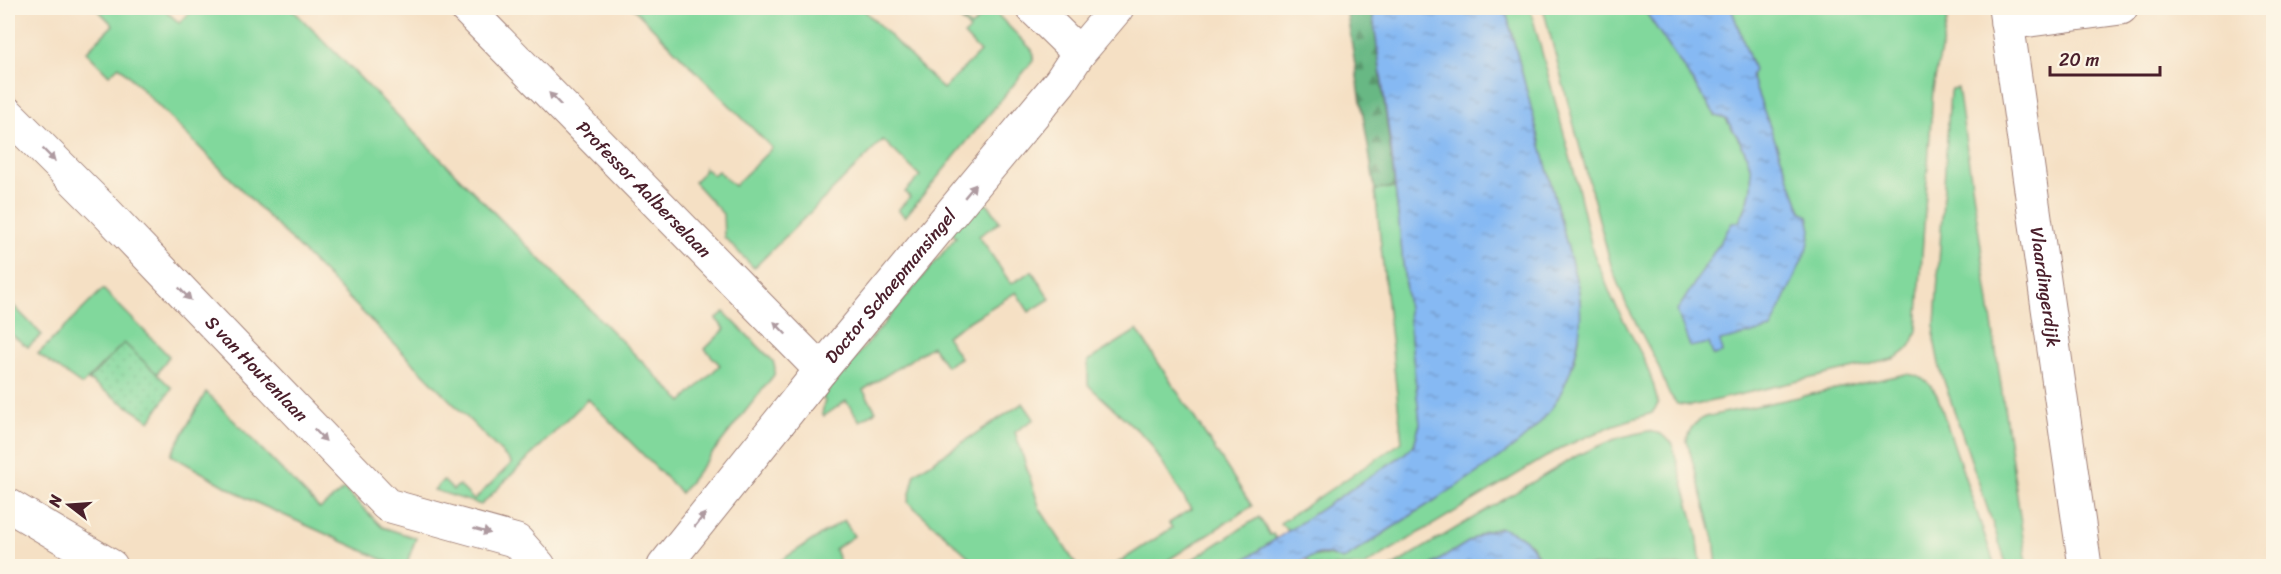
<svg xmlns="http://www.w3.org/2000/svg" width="2281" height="574" font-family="Sriracha,sans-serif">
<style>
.green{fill:#81d89c;stroke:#667c64;stroke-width:1.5}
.forest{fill:url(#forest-firs);stroke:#596c58;stroke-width:1.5}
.park{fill:url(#park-dots);stroke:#667c64;stroke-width:1.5}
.water{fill:url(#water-ripples);stroke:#686c8f;stroke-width:1.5}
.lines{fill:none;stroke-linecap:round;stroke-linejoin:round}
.minor-casing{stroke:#a08078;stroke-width:35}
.minor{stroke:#fff;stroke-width:33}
.oneway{fill:#ae9aa0}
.labels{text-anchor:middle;stroke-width:4.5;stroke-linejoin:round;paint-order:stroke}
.street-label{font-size:18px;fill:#4a1f2b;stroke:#fcf5e5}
</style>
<defs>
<pattern id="forest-firs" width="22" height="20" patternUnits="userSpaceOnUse" patternTransform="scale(1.5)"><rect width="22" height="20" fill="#68b884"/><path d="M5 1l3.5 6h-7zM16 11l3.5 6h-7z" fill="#58956c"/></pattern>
<pattern id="park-dots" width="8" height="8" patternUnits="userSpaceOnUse" patternTransform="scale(1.5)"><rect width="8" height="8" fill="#81d89c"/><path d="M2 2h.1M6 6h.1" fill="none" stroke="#71b987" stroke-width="1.8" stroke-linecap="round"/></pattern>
<pattern id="water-ripples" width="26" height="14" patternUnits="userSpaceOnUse" patternTransform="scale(1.5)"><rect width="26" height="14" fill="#86b9f3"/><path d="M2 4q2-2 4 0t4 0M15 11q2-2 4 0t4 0" fill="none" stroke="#7096c5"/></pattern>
</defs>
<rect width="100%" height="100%" fill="#fcf5e5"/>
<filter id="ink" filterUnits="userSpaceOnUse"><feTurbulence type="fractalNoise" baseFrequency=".0167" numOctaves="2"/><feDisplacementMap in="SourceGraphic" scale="12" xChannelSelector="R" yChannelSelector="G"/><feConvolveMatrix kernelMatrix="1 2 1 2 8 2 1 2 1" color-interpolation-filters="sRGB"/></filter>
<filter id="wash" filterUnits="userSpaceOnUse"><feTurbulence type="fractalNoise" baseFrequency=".008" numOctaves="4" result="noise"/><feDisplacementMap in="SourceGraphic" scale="24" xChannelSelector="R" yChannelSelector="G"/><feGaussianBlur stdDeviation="1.35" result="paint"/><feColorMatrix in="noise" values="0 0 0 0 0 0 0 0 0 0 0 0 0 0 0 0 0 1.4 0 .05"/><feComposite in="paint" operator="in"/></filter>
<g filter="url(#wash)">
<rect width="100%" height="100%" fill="#f5e0c4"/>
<path class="green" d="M96,8H163L179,23L195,8L200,13L205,8H291L682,402L720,365L705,349L725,329L716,319L724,312L773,361L775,368L774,375L681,493L588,399L481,505L434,490L443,480L453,490L459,485L474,500L512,463L119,66L109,75L86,52L113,25Z
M633,8H862L943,89L980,52L964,35L970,30L961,20L962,19L971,27L984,15L977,8H991L1032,50L1034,55L1033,61L905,217L898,210L910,197L905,192L920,176L883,140L754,268L724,237L723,214L694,182L703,173L704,167L713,175L718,171L734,186L772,148Z
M1505,8H1530L1575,175L1593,252L1613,300L1644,359L1653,383L1658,404L1652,413L1614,425L1561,448L1364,566H1311L1306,559C1321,554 1328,554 1343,560L1479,471L1537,425L1574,362L1579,339L1580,300L1578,287Z
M1543,8H1643L1716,116L1726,119C1751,157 1762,179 1739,222L1710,343L1713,355L1719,341L1808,216L1801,211L1751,76L1754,70L1731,8H1945L1947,21L1933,89L1917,330C1913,345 1908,352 1893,359L1691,406L1677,404L1668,392L1657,363L1627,306L1612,269Z
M1958,88L2027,565L2007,566L1940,369L1934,339L1950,92L1951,89Z
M1395,187L1420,423L1414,445L1403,455L1288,531L1280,523L1402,442L1375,190Z
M978,201L989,205L1000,222L979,236L1011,284L1032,271L1050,299L1029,312L1016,292L946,336L960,358L946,366L932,346L863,390L876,411L860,421L846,401L824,416L822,414L825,400L822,398L956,237L948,229Z
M103,289L169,356L157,374L124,343L82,385L38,354Z
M8,300L42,335L28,347L8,332Z
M1137,330L1252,506L1159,566H1113L1172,528L1169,523L1191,509L1148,440L1088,385V361Z
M1906,374C1921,375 1930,382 1937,395L1995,566H1717L1714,539L1687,441C1688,429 1695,422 1705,417Z
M206,392L320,509L344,489L382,527L416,538L406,566H397L248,499L171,455Z
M1023,403L1034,419L1015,432L1040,509L1077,566H974L968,556L908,502L915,473Z
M1648,431L1661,434L1672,444L1697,533L1701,566H1544L1531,544L1501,528L1484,532L1430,566H1393L1578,455L1618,438Z
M1259,517L1270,535L1273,534L1276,539L1235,566H1182Z
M844,520L854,536L835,549L841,566H772Z"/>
<path class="forest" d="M1346,8H1372L1395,187L1375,190Z"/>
<path class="park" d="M124,343L172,388L150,421L88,380Z"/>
<path class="water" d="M1372,8H1505L1578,287C1587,335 1571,391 1536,427C1509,454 1475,474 1443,495C1410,516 1376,538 1343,560L1328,554H1319L1306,559L1294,566H1235L1403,455L1414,445L1420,424L1391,148Z
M1643,8H1731L1754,70L1751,76L1801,211L1808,216L1811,230L1808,247L1771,329L1720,341L1722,353L1713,355L1709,343L1690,347L1677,311L1732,223L1739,222C1762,180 1751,156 1726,119L1716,116Z
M1501,528C1526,536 1531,544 1544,566H1430L1484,532Z"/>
</g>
<g filter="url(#ink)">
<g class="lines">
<g class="minor-casing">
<g id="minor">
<path id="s1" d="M466,8L821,370"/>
<path d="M1033,8L1079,53"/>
<path id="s2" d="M2005,8L2085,566"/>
<path d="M2007,23L2121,8"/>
<path id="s3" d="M8,114L104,210L387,505L517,541L539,566"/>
<path d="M8,505L111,566"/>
<path id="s4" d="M664,566L821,370L1060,82L1079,53L1117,8"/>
</g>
</g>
<use href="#minor" class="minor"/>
</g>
<defs><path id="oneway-solid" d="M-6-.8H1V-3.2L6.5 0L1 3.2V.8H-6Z" transform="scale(1.5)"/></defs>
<g class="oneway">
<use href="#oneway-solid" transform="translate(555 99) rotate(-134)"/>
<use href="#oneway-solid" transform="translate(49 155) rotate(45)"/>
<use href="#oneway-solid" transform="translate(970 191) rotate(-50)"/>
<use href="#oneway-solid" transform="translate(185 294) rotate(46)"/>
<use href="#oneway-solid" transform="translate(780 328) rotate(-134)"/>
<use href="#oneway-solid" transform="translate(320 435) rotate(46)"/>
<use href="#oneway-solid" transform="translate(700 520) rotate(-52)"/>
<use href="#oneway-solid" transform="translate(482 531) rotate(16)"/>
</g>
</g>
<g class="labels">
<g class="street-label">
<text dy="6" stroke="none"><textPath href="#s1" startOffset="254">Professor Aalberselaan</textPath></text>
<text dy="6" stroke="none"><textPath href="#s4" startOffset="360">Doctor Schaepmansingel</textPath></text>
<text dy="6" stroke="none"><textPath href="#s2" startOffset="282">Vlaardingerdijk</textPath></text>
<text dy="6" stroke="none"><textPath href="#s3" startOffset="356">S van Houtenlaan</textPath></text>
</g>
</g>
<rect width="2281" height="574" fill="none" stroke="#fcf5e5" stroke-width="30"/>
<g transform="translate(69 505) rotate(287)" stroke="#fcf5e5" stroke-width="4.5" paint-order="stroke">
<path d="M0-4.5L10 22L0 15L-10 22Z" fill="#4a1f2b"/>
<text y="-9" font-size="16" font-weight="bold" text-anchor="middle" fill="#4a1f2b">N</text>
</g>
<path d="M2050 66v9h110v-9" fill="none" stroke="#4a1f2b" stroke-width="3"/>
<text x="2059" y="66" font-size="18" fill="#4a1f2b" stroke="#fcf5e5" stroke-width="4.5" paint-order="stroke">20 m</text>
</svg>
